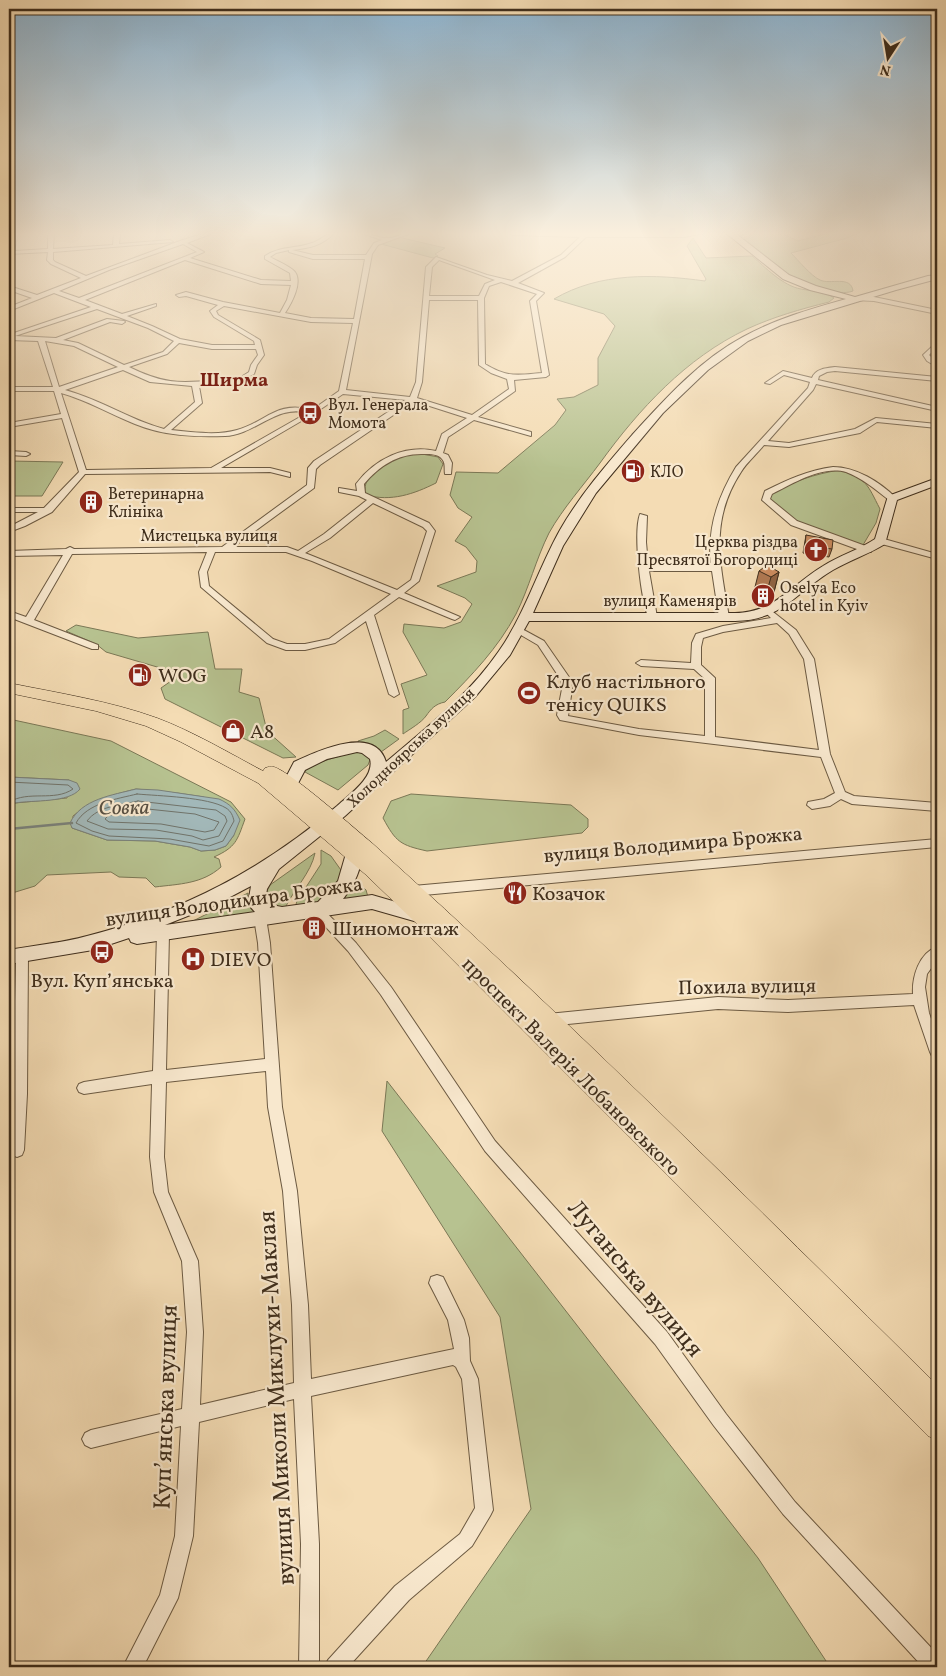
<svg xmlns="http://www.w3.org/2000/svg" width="946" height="1676" font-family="Vollkorn,serif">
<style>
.green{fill:#b7c290;stroke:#7b7856;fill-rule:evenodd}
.water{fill:#a2b8b9;stroke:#7a817a}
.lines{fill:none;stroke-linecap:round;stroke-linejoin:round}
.shore{stroke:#70736a;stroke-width:1}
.stream{stroke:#7a817a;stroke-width:2.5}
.street-casing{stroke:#6c5a42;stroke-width:2}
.secondary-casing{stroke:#3f2e1c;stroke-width:2}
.primary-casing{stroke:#3f2e1c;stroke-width:1}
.street{fill:#f8e8ce;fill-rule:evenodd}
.secondary{fill:#f8e8ce;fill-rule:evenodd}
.primary{fill:#f4dcb4;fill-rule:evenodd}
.wall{fill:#af7852;stroke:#3f2e1c}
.shaded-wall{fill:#8f6242;stroke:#3f2e1c}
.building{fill:#cc8c5f;stroke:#3f2e1c}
.labels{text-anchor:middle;stroke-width:4.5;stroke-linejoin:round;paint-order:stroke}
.far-poi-label{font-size:16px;fill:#3f2e1c;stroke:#f8e8ce;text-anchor:start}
.far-street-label{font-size:16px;fill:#3f2e1c;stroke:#f8e8ce}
.far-quarter-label{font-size:19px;font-weight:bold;fill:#7a1f14;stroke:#f8e8ce}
.poi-label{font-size:20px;fill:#3f2e1c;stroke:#f8e8ce;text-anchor:start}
.street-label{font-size:20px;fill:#3f2e1c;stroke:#f8e8ce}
.water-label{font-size:21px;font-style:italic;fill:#585043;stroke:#f8e8ce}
.near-street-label{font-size:24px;fill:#3f2e1c;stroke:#f8e8ce}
</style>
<rect width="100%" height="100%" fill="#f4dcb4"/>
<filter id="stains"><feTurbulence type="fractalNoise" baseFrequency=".004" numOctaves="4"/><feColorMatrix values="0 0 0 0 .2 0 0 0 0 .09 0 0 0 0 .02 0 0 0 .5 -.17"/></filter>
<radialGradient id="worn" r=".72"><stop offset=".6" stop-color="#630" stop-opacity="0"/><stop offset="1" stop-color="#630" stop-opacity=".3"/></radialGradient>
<path class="green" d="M734,233H781L798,241L827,233H859L847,238L791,253C798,260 811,276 820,280C830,285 851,275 853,291C845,294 835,292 826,290C789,281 763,256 734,233Z
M398,237L445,248L435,254L438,256L433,258L381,244Z
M693,238L706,258L752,256C765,267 783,286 801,289C811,291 825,291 834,298L829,302C801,309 773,317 747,329C686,358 639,409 600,463C583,486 563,508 549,533C536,559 529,588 516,614C498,648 472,675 445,702C435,704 431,709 426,716C421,723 410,729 403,734V710L409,708L401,684L427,675L403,632L404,624L444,628L461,622L472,604L465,598L437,586L476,572L477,561L466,547L455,541L472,517L458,508L450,495L456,472L498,473L555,425L566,410L557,399L574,397L598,385V358L615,326L604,314L554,299C600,272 654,274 705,281L706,279L687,246Z
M417,453L438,457L443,464L436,483C414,494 391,502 366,495C358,471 399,456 417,453Z
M9,461L63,462L42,496H9Z
M840,470C868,480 867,484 880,509L876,523L863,545L796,521L769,500L768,494C792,482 814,474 840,470Z
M76,625L138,638L208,632L215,669H242L239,692L259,698L267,731L296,757L283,758L165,699L161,688L181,674L106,652L96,644L66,631Z
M9,719L111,741L231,802L245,819C237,841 236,847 214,857L219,859L221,867C202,884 179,884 155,887L146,878L119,877L111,872L47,875L35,886L9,894V809L15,803L67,798L69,780L9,777ZM136,789L177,793L204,797L234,835L226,846L215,850L201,851L190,847L155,841L107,840L72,828L73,816C92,800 112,795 136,789Z
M385,730L399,739L381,752L374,746L359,744L358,741L374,736Z
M356,751L368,753L371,757L368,765L338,790L305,772L307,767L314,764Z
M411,794L571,805L588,819V827L582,833L427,851C400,845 396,842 383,818L391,801Z
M321,850L331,856L343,873L326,900L295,908L297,901L321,864Z
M315,853C311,873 294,889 285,908L269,907L263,899L270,885Z
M353,878L366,890L368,897L332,903Z
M248,893C246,904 250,909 258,916L165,932L195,920Z
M387,1081L758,1558L830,1667H422L531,1509L500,1317L382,1131Z"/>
<path class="water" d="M9,777L69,780L77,783L80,789C69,803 33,800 15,803L9,809Z
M136,789L158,790L219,799C230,804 235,809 240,820L234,835L226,846L215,850L201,851L190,847L155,841L107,840L72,828L70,823C81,799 113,795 136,789Z"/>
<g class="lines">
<path class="shore" d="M9,782L68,785L73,789C54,802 29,790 9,802
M137,794C159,796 208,797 226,808C231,811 233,816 234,821L223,841L209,846L170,839L109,836L92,831L76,823C87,803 117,799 137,794Z
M138,801L216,810L225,816L227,821L219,836L203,840L192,836L156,830L108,829L87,821C98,806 121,805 138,801Z
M138,808L195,814L219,822L214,830L205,832L161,824L109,822L105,819L108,816Z"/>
<path class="stream" d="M9,829L72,823"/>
<g class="street-casing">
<path id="street" d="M12,233H18L14,251L48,249V233H54L53,249L113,245L114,233H120L119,244L170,240L173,242L53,252V260L55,262L86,276L180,241L205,233H213L187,243L204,252L190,258L261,280L291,281L290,273L265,259V256C280,246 296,249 312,243C320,241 326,233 334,233C322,246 309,248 292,250L313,255H366L374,243L382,240L361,233C370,233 378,238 386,238C394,239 402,233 411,233L378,245L372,254L346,390L410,397L416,382L426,267L436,257L487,275L512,281L561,255L580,237L513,235L510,233L595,234L705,233L684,237H586L565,257L518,283L544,293L536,301L549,375L546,377L514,380L515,391L478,417L531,432V436L474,420L448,437L443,453L448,455L452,463L451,474H445C444,469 446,463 442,459C438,454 431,454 424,454C399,453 380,465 364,484L365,493L429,523L435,531L419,581L404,593L460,617L455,620L452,619L399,597L374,615L399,694L394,697L389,694L366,621L335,643L305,650H286L267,643L201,587L199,572L207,552L72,554L34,620L98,645V649H92L9,617V611L26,617L63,555L9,556V551L66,549L70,547L74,549L222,547L307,485L308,468L314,461L406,400L343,394L315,413L221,468H270L290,473V477L270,472L85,474L52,512L25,526L9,532V527L38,512H9V508H44L79,472L62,418L9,427V423L61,414L54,391H9V387H53L38,341L9,340V336H11V334L91,307L54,293L9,311V307L32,298L9,290V286L37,295L81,278L51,264L47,260L48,252L9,254ZM183,244L197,252L79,298L59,291L109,270ZM289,250V252L313,259H365L354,319L311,318L285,313C291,304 303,283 295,272C290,266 277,261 270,257L276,253ZM185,260L261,284L291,285L287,300L280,313L223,302L186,292L176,295L179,297L186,296L218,305L210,311L214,317L254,341L255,345H212L180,339L152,326L127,316L156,306V304L122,314L85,300ZM439,260L495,280L485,284L479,296H429L432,267ZM501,282L537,294L530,301L542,373C517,375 508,378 485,364L484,298L489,286ZM429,300H478L479,365L491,373L507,379L509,389L472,415L417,398L422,382ZM224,306L311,322L353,323L339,391L312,410C277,400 266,422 237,430C217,436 191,432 171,430L202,403L199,386L217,382L214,380C179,384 161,383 129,367L167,354L179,343L212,349H256L258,355L251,365L249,372L241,377L244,379L254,374L257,365L264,355L260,340L218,315L216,311ZM97,309L148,328L174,341L163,352L124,365L78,343L63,340L110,322L122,324L125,322L124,321L107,319L56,338L15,336ZM45,341L74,346L118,367L59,387ZM123,370L150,382L192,386L195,402L164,429C130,420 100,399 65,390ZM61,393C87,400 110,414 135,424C164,436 194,437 225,436C255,435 277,404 307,413L211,468L86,470ZM414,401L467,418L442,434L436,451C405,444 375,459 356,484L357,491L339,488V492L359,496L367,500L324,534L298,551L287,547H233L314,488L316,469L320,465ZM373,503L423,527L427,531L411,580L397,590L305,553L330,538ZM215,552H286L312,561L391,594L329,639L305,644H287L273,639L209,586L207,572Z
M854,297H874L937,310V314L874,301L852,300L851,299Z
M937,342V347L929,355L937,362V367L927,361L923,355Z
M835,367L937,377V381L835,371L827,372L819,376L818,380L937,407V411L816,384L813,390L768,441L789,443L855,429L876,418L937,424V428L877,422L860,433L789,447L764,445C757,454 747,462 741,472C709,521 720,563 729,617L724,620L719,617L712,571H649L657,617L652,620L649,619C641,601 633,533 640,514L647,516L646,542L648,565H711C707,530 717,498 736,467L808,388L810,382L784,375L770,384L765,383L783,371L812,378C815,369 826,368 835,367Z
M9,451L26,452L30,454L26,456L9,455Z
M833,467C856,467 880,482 896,498L889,500C876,490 862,478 846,472C822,465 792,484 772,494L770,499L797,521L871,548V552H865L791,525L762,500L765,491C787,480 809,470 833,467Z
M878,539H884L937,554V559L878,543Z
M768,608L796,630L814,659L830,754L845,792L854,796L937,803V811L852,804L841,799L830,806L812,809L807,805L808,802L824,799L835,793L821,757L639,735L560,720L557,715L562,689L561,680L538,645L514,631L516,629H522L544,641L571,680L572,689L568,716L639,729L705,736V679L694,669L641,666L636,663L641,660L691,663L692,643L696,634L723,626L771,618L764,611ZM777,623L789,634L804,659L819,750L715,737V678L701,665V647L703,638L723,632Z
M937,839V847L413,896L409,894L407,891L409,888L413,886Z
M316,904L320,906L356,943L391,987L495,1141L667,1332L726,1414L795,1502L937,1654V1667H923L783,1514L714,1426L655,1344L485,1151L381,995L348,951L312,912L310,909L312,906Z
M260,913L264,915L266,918L270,943L282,1107L297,1191L308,1305L311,1379L454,1349L448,1320L429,1283L431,1277L437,1275L443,1277L464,1320L469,1338L470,1361L478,1379L493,1510L490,1516L472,1546L409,1600L348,1667H325L328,1660L395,1586L460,1534L475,1508L462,1379L456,1367L453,1365L311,1396L319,1544V1667H299L301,1544L294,1399L199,1422L193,1536L178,1598L143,1667H123L160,1595L175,1536L181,1426L91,1448L85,1445L82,1439L85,1433L91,1430L182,1409L187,1332L182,1261L154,1192L150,1157L152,1084L84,1094L79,1092L77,1088L79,1084L84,1082L153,1071L157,934L159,930L163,929L167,930L169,934L166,1070L265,1059L258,943L254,918L256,915ZM266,1071L268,1107L283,1191L292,1305L294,1383L200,1405L203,1332L198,1261L168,1192L164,1157L166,1082Z
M937,947V960L927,974L925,987L929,1013L937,1036V1058L932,1056L930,1052L914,1005L788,1012L718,1009L548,1026L543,1024L541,1020L543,1016L548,1014L718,997L788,1000L913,994C912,977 919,953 937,947Z
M22,950L26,951L28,955L27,1094L24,1150L22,1155L17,1157L12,1155L10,1150L13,1094L16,955L18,951Z"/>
</g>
<g class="secondary-casing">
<path id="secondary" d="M726,233H735L789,275L816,286L855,297L928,276L937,275V279L896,290L781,325L748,341L708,370L663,413L596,493L563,546L533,613H735C776,612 791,585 823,566C840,555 859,550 875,539L888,496L937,478V485L897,500L885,544C869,554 850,560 833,570C796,592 783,620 735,621H529L510,655L475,697L345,816L279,869L267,889L265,901L272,905L282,907L318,902L338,881L347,850L353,848L359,850C366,864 352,888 343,899L372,895L427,911L430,916L427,921L421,923L372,909L137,944L131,942L129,938L93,950L9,964V950C35,945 62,943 87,936C183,911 262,870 337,806C349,795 375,777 370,759L362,753L357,752L327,759L305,770L295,789L290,791L285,789L282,785L294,762C317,751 375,724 386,762C426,728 469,695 499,651C525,614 538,569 560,530C580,495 607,464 633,434C666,398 700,360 743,337C775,319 811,309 846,299L810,290L783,279ZM251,886L248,904L255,912L165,925L213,906Z"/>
</g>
<g class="primary-casing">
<path id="primary" d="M9,683C58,693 110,701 157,718C194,732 229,753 263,771L265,768C269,767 270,766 274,767C291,772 355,829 372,843C566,1017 751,1202 937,1385V1440L928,1436L414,921L365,874L258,783L181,742L146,726L96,711L9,693Z"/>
</g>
<use href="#street" class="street"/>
<use href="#secondary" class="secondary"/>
<use href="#primary" class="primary"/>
</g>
<path class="wall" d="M806,535L832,549L829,557L803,553Z
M759,571L779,572L773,596L764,602L753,595Z
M509,885L520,894V898L512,899L509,889Z"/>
<path class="shaded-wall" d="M779,572L773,596L764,602L771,577Z
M9,976L13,983L10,1009L9,1008Z"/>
<path class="building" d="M806,535L833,540L832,549L805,545Z
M767,565L779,572L771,577L759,571Z
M518,884L520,894L512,895L509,885Z"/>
<linearGradient id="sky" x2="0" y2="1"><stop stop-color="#8cb6d5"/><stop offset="0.5" stop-color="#faefdd"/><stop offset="1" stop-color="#faefdd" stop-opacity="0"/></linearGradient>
<rect width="946" height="468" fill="url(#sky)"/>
<defs>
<g id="bus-disc" transform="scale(1.25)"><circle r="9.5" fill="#8f2418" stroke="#f8e8ce"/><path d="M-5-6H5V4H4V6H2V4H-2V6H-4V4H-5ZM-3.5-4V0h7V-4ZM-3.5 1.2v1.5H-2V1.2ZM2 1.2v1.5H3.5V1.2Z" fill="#fff"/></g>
<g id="fuel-disc" transform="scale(1.25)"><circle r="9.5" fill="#8f2418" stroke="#f8e8ce"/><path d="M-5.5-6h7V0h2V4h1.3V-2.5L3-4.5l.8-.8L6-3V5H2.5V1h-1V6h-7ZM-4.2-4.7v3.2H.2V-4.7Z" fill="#fff"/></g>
<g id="building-disc" transform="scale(1.25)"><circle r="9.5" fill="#8f2418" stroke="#f8e8ce"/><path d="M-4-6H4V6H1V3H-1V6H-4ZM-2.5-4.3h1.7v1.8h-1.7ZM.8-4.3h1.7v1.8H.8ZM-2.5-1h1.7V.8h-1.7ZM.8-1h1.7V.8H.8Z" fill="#fff"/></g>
<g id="church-disc" transform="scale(1.25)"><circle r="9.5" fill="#8f2418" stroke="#f8e8ce"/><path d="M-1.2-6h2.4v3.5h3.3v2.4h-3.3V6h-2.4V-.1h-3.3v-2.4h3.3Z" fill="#fff"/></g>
<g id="stadium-disc" transform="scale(1.25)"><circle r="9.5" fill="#8f2418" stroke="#f8e8ce"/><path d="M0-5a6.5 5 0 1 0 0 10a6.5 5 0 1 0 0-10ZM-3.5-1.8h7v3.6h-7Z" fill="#fff"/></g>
<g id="shop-disc" transform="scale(1.25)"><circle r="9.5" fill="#8f2418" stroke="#f8e8ce"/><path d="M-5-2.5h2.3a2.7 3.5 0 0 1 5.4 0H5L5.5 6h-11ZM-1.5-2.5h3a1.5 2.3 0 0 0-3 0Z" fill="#fff"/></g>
<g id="restaurant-disc" transform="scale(1.25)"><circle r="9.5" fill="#8f2418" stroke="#f8e8ce"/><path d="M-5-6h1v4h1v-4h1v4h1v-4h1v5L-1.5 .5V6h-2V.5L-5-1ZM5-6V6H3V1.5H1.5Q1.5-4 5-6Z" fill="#fff"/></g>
<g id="hospital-disc" transform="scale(1.25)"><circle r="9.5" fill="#8f2418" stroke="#f8e8ce"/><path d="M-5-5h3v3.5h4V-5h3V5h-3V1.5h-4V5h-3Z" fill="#fff"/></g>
</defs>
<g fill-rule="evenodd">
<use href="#bus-disc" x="310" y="413"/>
<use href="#fuel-disc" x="633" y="471"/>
<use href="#building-disc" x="91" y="502"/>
<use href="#church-disc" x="816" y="550"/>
<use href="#building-disc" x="763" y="596"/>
<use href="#fuel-disc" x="140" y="675"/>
<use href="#stadium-disc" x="529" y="693"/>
<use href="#shop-disc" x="233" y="731"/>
<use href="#restaurant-disc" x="515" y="893"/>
<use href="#building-disc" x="314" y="928"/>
<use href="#bus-disc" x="102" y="952"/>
<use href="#hospital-disc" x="193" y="959"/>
</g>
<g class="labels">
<g class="far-poi-label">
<text x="328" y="410">Вул. Генерала<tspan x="328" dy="18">Момота</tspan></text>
<text x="650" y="477">КЛО</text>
<text x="108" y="499">Ветеринарна<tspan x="108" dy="18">Клініка</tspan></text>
<text x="798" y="547" text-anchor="end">Церква різдва<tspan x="798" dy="18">Пресвятої Богородиці</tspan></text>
<text x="780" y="593">Oselya Eco<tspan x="780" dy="18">hotel in Kyiv</tspan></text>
</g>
<g class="far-street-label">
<text x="209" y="541">Мистецька вулиця</text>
<text x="670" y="606">вулиця Каменярів</text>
<text transform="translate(410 747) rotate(-43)" y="6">Холодноярська вулиця</text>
</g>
<g class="far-quarter-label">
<text x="234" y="386">Ширма</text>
</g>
<g class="poi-label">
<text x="158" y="682">WOG</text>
<text x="546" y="688">Клуб настільного<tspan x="546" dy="23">тенісу QUIKS</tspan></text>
<text x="250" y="738">А8</text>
<text x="532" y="900">Козачок</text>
<text x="332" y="935">Шиномонтаж</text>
<text x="210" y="966">DIEVO</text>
<text x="102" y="987" text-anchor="middle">Вул. Куп’янська</text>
</g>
<g class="street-label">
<text transform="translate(673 844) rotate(-5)" y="7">вулиця Володимира Брожка</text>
<text transform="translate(234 901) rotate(-8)" y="7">вулиця Володимира Брожка</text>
<text transform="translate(747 986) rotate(-1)" y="7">Похила вулиця</text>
<text transform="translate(572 1066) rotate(45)" y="7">проспект Валерія Лобановського</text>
</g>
<g class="water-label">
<text transform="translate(124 807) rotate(-1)" y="7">Совка</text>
</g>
<g class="near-street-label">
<text transform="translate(636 1278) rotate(50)" y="8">Луганська вулиця</text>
<text transform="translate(276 1398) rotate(-93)" y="8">вулиця Миколи Миклухи-Маклая</text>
<text transform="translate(165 1407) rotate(-88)" y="8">Купʼянська вулиця</text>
</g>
</g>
<rect width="946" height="1676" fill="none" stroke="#f4dcb4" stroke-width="30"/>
<rect x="10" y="10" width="926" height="1656" fill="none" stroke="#3f2e1c" stroke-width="2.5"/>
<rect x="15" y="15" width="916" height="1646" fill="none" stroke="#3f2e1c"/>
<g transform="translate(888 58) rotate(192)" stroke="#f8e8ce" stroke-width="4" paint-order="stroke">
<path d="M0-4L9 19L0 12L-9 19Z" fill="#3f2e1c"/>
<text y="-8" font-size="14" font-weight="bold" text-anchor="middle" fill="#3f2e1c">N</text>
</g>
<rect width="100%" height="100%" filter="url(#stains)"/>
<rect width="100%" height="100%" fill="url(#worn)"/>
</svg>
